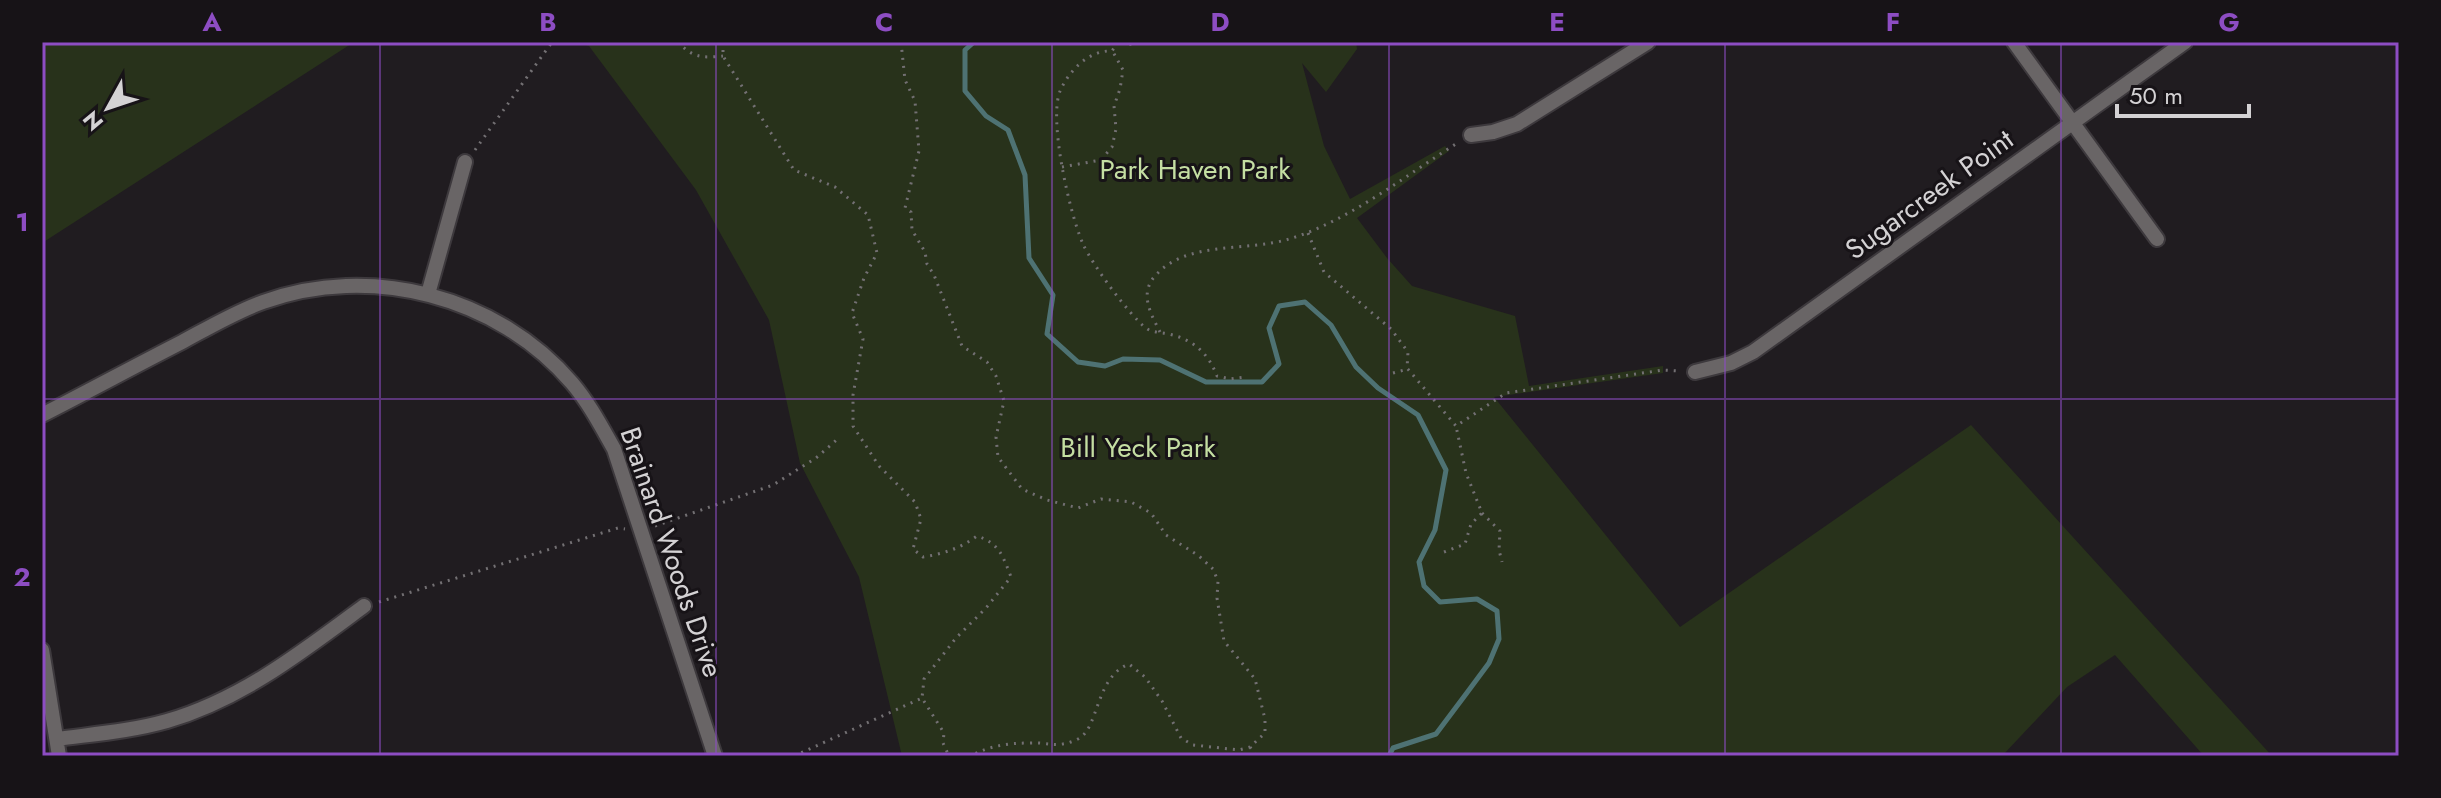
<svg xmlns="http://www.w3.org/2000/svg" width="2441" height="798" font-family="Jost,sans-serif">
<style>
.green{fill:#28321b}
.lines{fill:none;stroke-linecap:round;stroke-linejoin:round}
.stream{stroke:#4e7273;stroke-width:5}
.minor-casing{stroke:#3d393d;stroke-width:18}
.path{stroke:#737073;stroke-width:3;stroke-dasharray:2 6;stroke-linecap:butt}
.minor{stroke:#696566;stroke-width:14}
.grid{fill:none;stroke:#8d4dc3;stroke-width:2;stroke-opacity:0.55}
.labels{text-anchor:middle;stroke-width:6;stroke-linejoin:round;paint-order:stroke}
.park-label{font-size:28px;fill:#c4dea2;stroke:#171317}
.street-label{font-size:28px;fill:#d4d2d4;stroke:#171317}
.neatline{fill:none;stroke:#8d4dc3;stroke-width:3}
.grid-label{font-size:26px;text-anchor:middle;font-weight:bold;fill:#8d4dc3}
</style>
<rect width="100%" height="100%" fill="#201c20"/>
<path class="green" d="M42,42H354L42,243Z
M577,42H1356L1357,49L1326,92L1302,63L1324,146L1350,199L1445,146L1449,151L1357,218L1387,258L1412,286L1515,316L1529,386L1663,366V373L1494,397L1680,627L1971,425L2272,756H2204L2115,655L2067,687L2002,756H902L859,577L800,463L769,320L696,190L589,46Z"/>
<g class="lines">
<path class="stream" d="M974,42L965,50V91L986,116L1008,130L1025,175L1029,258L1053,295L1047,334L1078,362L1105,366L1123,359L1160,360L1206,382H1262L1279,364L1269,328L1279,306L1305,302L1331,325L1356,367L1378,388L1418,415L1446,470L1435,530L1419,562L1424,586L1440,602L1477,599L1497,611L1499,639L1489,663L1466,694L1436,734L1393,748L1389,756"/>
<g class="minor-casing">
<path id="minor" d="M2014,42L2157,239
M1471,135L1493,132L1517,124L1648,42
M428,294L465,162
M1695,372L1731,363L1753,352L2185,42
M42,415C89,391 135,366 182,342C208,328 235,312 263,302C370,263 498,296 572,383C589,403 601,426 614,449L715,756
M42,650L59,756
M57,739C94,734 132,731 167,721C242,699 302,652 364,606"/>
</g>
<path class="path" d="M678,42C693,58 702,58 723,56
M723,42V56L794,170L835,187L868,215L877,253L864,278L852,313L863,339L853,395V426L879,466L915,502L921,519L913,549L923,557C943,554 961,548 977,536C999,543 1003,556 1011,577L986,608L956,638L924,679L922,698L944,733L943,743L949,756
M901,42L905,80L915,101L919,151L905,208L911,212L912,230L925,252L927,264L934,275L962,346L987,362L996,376L1004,401L996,437L998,457L1022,489L1047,500L1078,508L1101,499L1131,502L1151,513L1166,535L1199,556L1213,569L1218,581L1217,598L1224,641L1255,679L1265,719V733L1250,747L1239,750L1193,745L1181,738L1162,701L1145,677L1129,664C1095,677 1099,729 1078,739C1057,749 1050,742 1030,743C1007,743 990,746 970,756
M1118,42L1112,51C1089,50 1070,70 1061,89C1047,116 1070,215 1083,244C1092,264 1129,315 1146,328C1152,333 1161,332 1169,334C1194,340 1208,353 1217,376L1230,379L1246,377
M1122,42L1128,45L1138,42
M475,150L552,42
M1062,167L1101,160L1112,147L1116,129L1114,106L1120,89L1123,70L1113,52
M1308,233L1324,272L1391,329L1408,352L1407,368L1456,426L1506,393L1663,370L1679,371
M1160,332C1151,314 1139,294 1155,276C1186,240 1247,252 1289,239C1349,221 1406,175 1459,142
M1393,373L1408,369
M1482,513L1500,531L1499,550L1502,562
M655,526L773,485L816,458L840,437
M1444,552L1465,544L1471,524L1482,513L1466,473L1456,426
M379,602L618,528L625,529
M1250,747L1256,756
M794,756L922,698"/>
<use href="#minor" class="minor"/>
</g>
<path class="grid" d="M380,42V756M716,42V756M1052,42V756M1389,42V756M1725,42V756M2061,42V756M42,399H2399"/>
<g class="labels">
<g class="park-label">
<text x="1195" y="179">Park Haven Park</text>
<text x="1138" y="457">Bill Yeck Park</text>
</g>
<g class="street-label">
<text transform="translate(1929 194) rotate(-36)" y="10">Sugarcreek Point</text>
<text transform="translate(672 552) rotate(71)" y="10">Brainard Woods Drive</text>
</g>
</g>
<rect width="2441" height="798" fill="none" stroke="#171317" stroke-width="88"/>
<g transform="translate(108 108) rotate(230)" stroke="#171317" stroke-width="6" paint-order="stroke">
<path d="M0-6L14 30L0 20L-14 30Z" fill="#d4d2d4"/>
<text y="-12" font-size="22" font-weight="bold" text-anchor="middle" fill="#d4d2d4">N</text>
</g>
<path d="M2117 104v12h132v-12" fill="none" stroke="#d4d2d4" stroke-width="4"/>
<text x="2129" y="104" font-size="24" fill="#d4d2d4" stroke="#171317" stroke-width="6" paint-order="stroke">50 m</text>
<rect x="44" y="44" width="2353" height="710" class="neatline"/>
<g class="grid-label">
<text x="212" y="31">A</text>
<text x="548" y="31">B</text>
<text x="884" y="31">C</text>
<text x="1220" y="31">D</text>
<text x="1557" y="31">E</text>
<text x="1893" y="31">F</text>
<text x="2229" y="31">G</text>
<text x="22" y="231">1</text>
<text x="22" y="586">2</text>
</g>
</svg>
